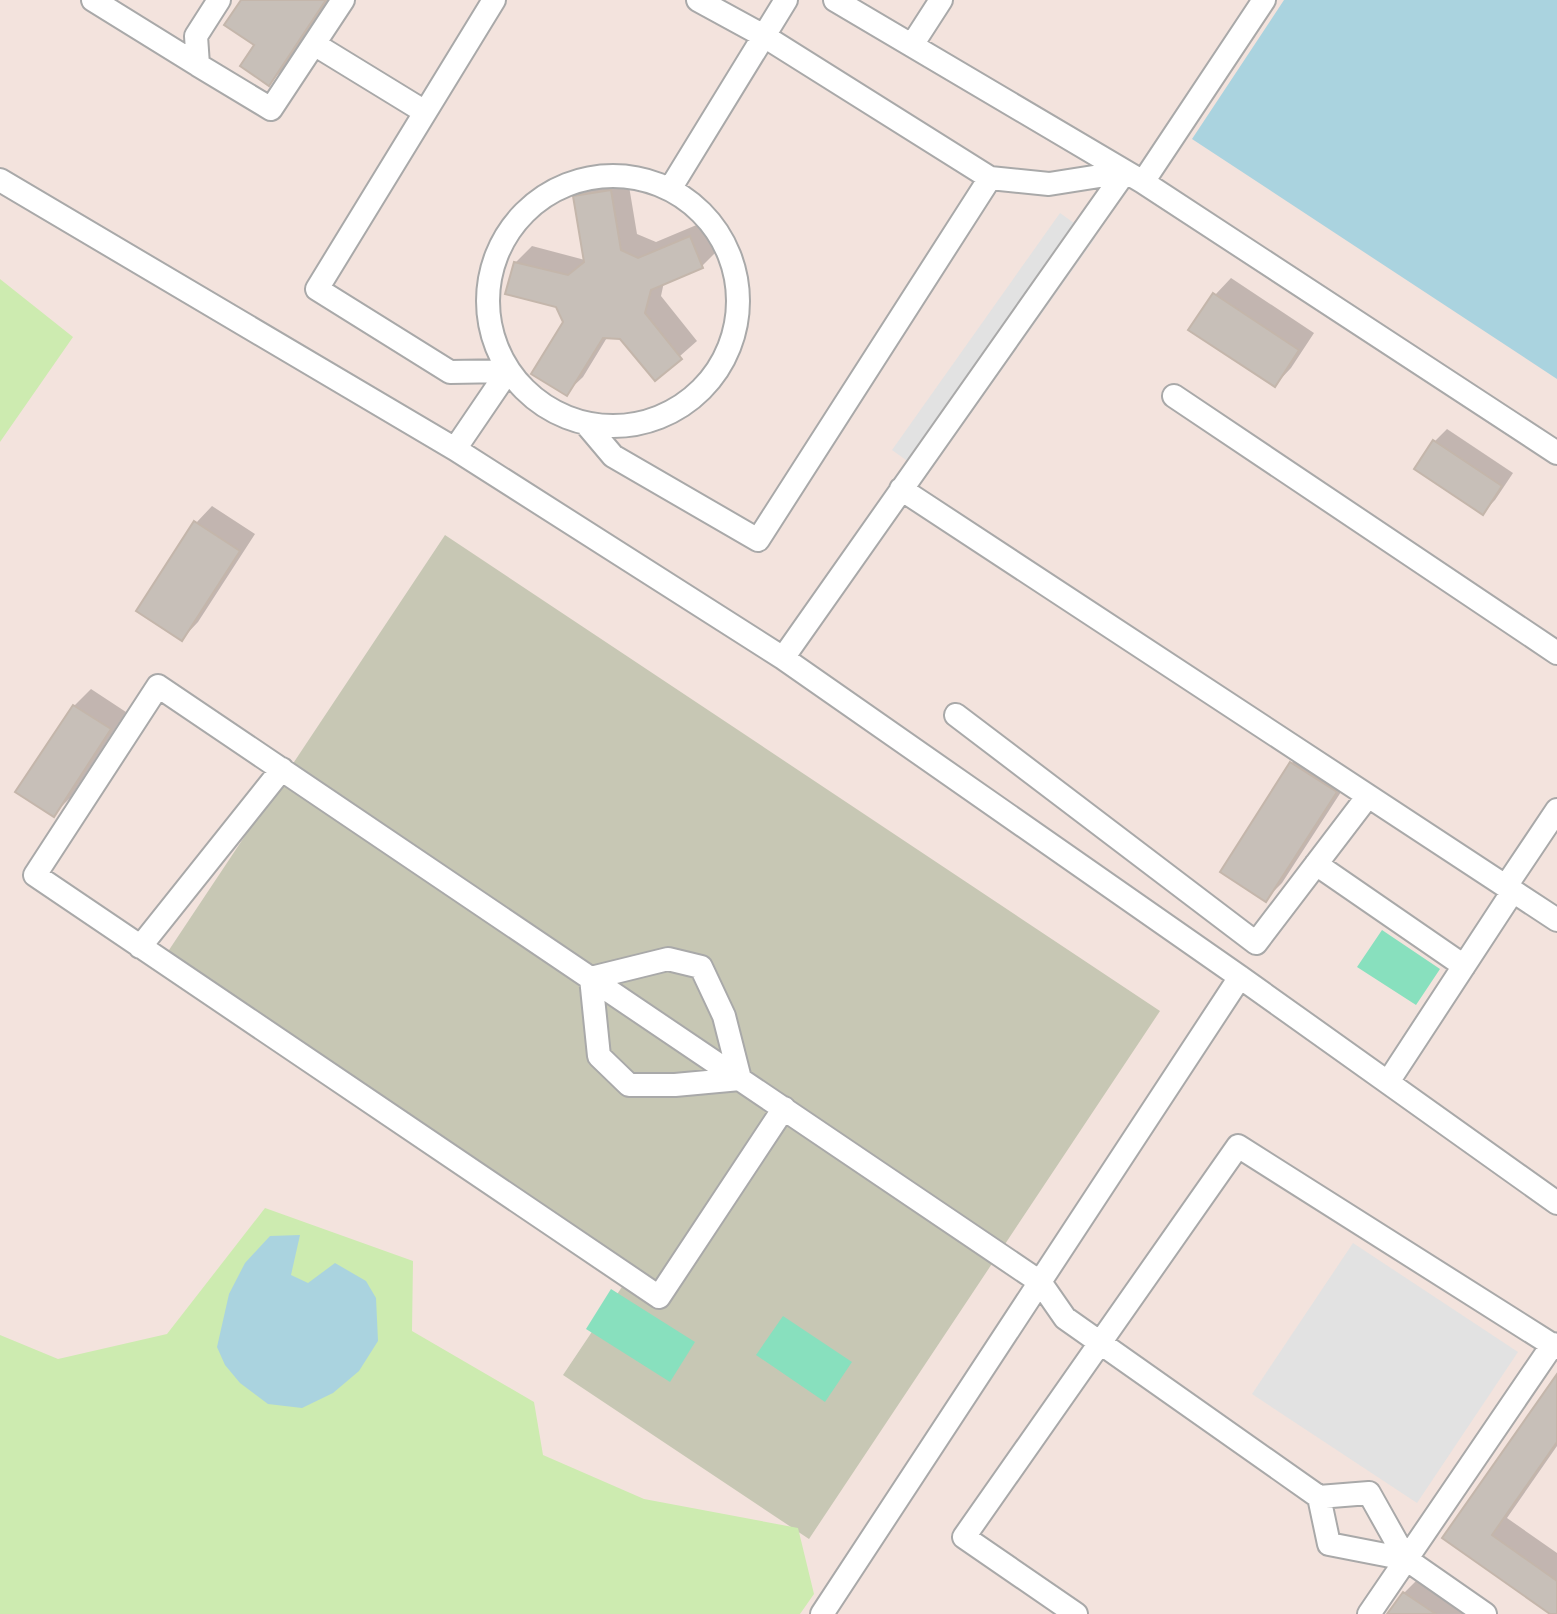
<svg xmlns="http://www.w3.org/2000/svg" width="1557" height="1614" font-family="'DM Sans',sans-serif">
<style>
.military{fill:#f3e3dd}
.construction{fill:#c7c7b4}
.grass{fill:#cdebb0}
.pitch{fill:#88e0be}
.parking{fill:#e2e2e2}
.water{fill:#aad3df}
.shadow{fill:#0003}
.building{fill:#c7bfb8;stroke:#c4b6ab;stroke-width:2}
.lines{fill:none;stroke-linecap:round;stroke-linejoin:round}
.minor-casing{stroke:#a9a9a9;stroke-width:26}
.minor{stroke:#fff;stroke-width:22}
</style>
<rect width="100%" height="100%" fill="#f2efe9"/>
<path class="military" d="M0,0H1557V1614H0Z"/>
<path class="construction" d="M445,535L1160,1011L809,1539L563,1375L634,1269L165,956Z"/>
<path class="grass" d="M0,279L73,337L0,442Z
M265,1208L413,1261L412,1331L534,1402L543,1455L644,1499L798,1528L814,1594L800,1614H0V1335L58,1359L167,1334Z"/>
<path class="pitch" d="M1382,930L1440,969L1416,1005L1357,967Z
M611,1289L695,1342L670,1382L586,1329Z
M783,1316L852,1362L825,1402L756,1355Z"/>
<path class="parking" d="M1060,213L1095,238L927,475L892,450Z
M1353,1243L1518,1352L1417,1503L1252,1394Z"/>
<path class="water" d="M1284,0H1557V379L1192,139Z
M300,1235L291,1275L308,1283L335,1263L366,1281L376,1298L378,1341L359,1371L333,1393L302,1408L268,1404L240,1383L225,1365L217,1347L229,1294L245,1263L270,1236Z"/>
<path class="shadow" d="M244,0H330L285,67L269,84Z
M627,174L637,234L656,242L706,221L718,250L702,266L664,282L661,296L697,341L655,378L621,337L608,336L583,377L566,393L565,322L557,305L515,263L532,246L585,260L575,197L592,180Z
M1231,278L1314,333L1291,368L1275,385L1215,295Z
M1447,429L1513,473L1495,500L1483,512L1435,441Z
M212,506L255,534L198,622L182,639L196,523Z
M91,689L126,712L70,798L54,814L18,791L74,706Z
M1308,746L1352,775L1282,883L1266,899L1222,872L1292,763Z
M1557,1378V1446L1507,1518L1557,1553V1614H1553L1445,1538Z
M1421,1576L1476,1614H1390L1404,1593Z"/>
<path class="building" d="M241,0H326L269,86L240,66L254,45L224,25Z
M611,190L621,250L638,258L690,236L703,268L651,290L645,313L682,359L655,381L620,339L603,338L567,396L531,374L563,322L556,307L505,294L514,262L568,275L584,262L573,196Z
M1213,293L1299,350L1275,387L1188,330Z
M1433,440L1502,486L1483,515L1414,469Z
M194,521L240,551L182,641L136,611Z
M73,705L111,729L54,817L15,792Z
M1290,762L1337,792L1266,902L1220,872Z
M1557,1374V1442L1492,1535L1557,1581V1614H1550L1442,1538Z
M1403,1592L1436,1614H1387Z"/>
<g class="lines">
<g class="minor-casing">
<path id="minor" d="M93,0L198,65
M219,0L196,36L198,65L271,109L343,0
M494,0L317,289L450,372L508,371
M698,0L764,36L990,178L1049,184L1125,172
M835,0L1143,182L1557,453
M314,44L425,112
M912,45L941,0
M488 301a125 125 0 1 1 250 0a125 125 0 1 1-250 0Z
M0,180L455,449L783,658L1240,977L1557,1203
M1143,182L1264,0
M670,189L786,0
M1174,396L1557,653
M586,424L613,456L758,540L990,178
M455,449L508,371
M901,489L1557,920
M783,658L1125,172
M956,715L1256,943L1368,796
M1316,864L1464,966
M1506,886L1557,810
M140,947L282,769
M668,959L701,967L724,1016L740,1079L675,1085H629L599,1056L591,978Z
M1388,1082L1513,891
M784,1108L659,1297L35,875L158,686L1040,1282L1065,1318L1319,1497L1369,1493L1406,1559L1329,1544L1319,1497
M1406,1559L1485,1614
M822,1614L1240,977
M1076,1614L964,1537L1238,1146L1557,1348
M1369,1614L1553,1344"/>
</g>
<use href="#minor" class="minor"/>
</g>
</svg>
